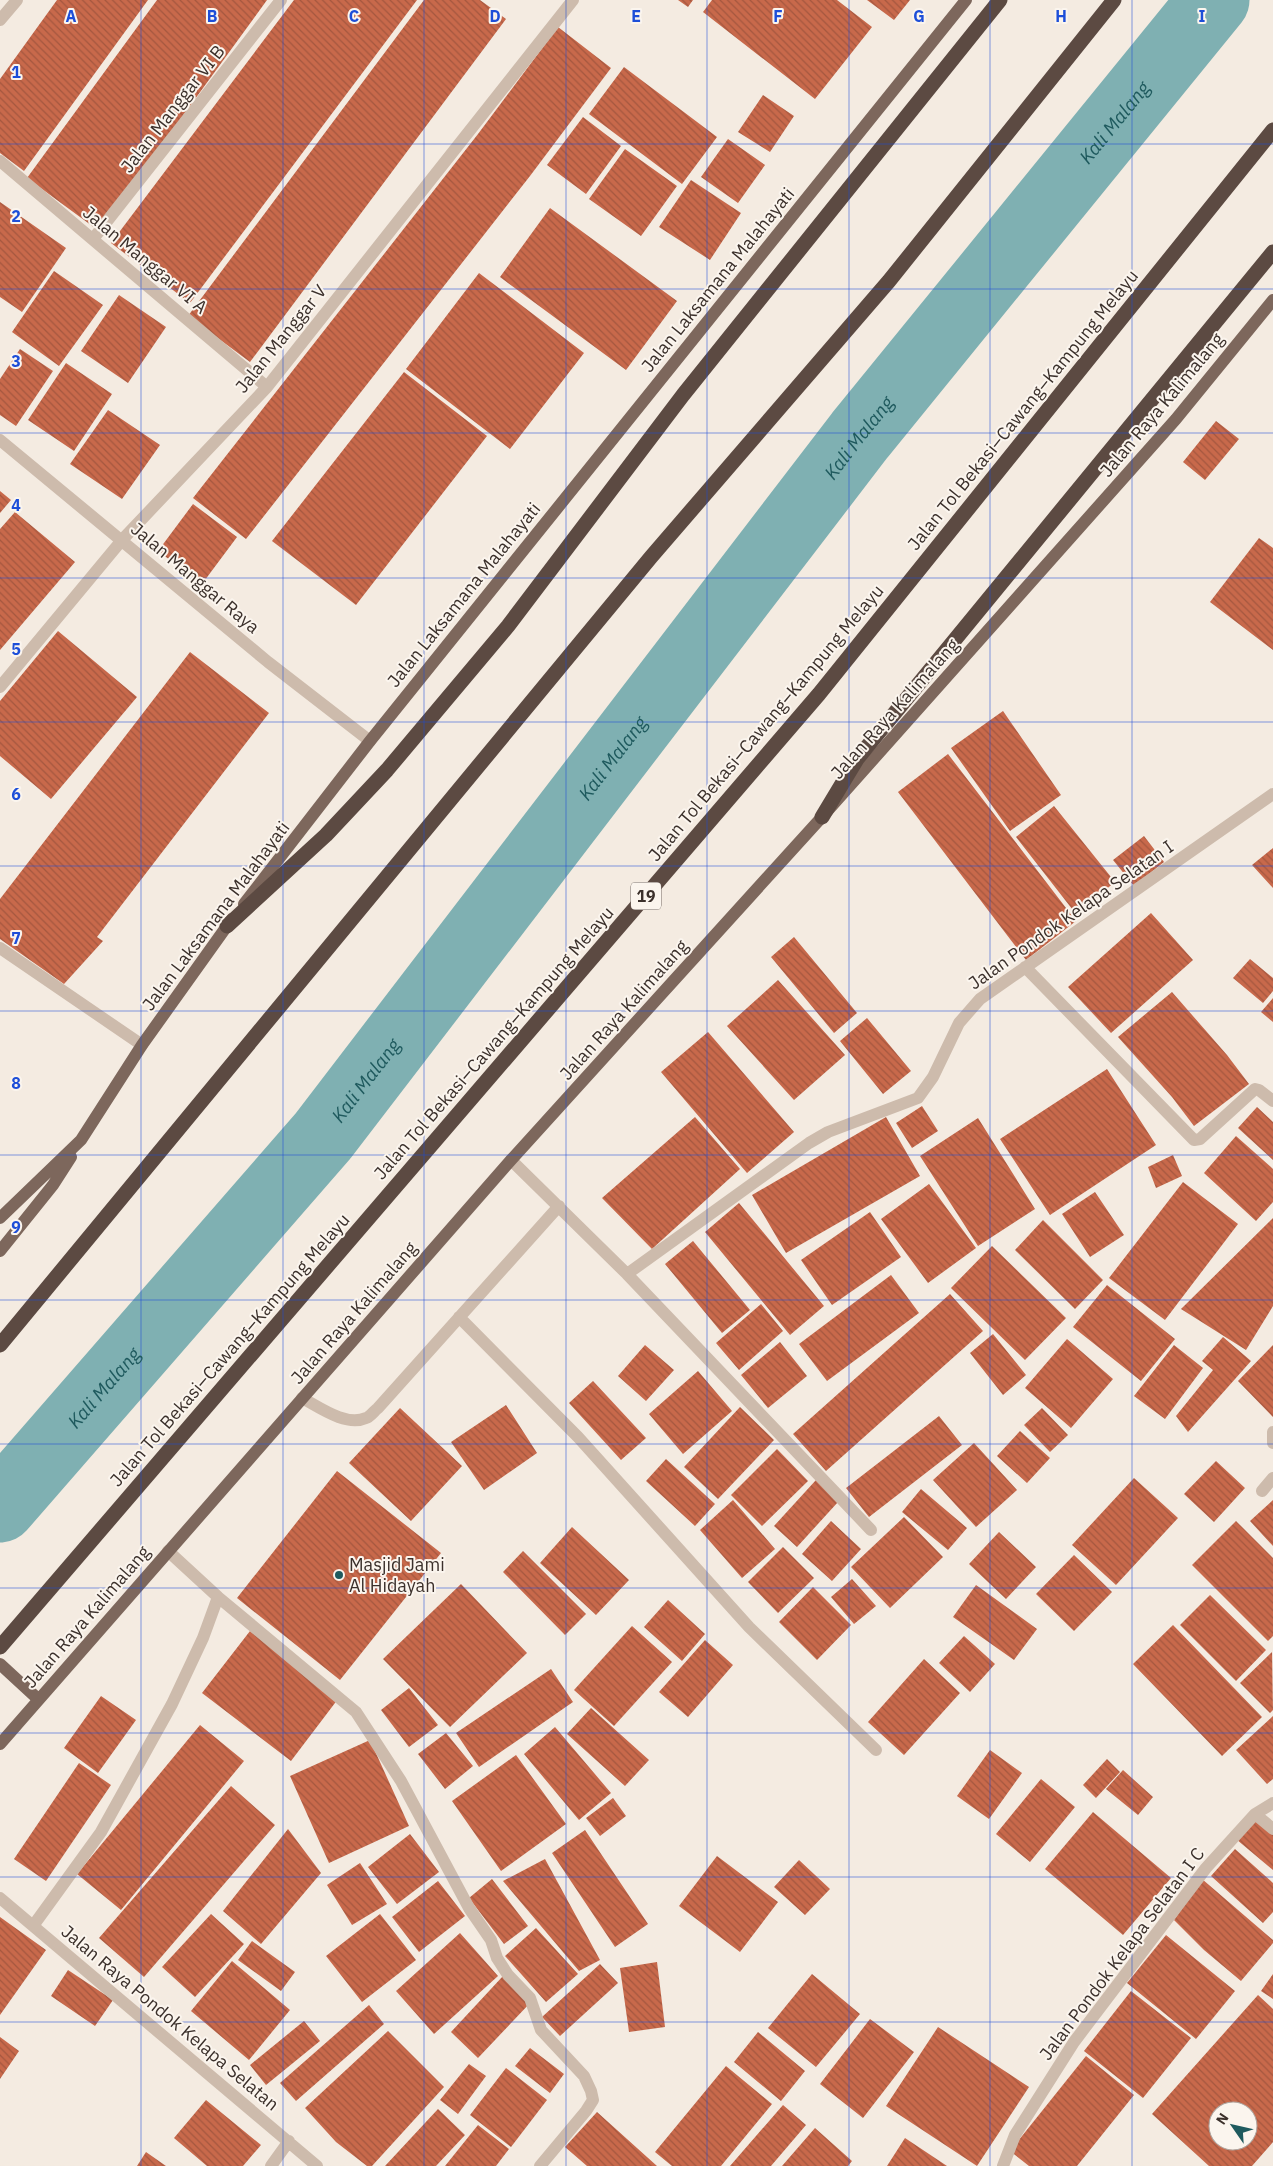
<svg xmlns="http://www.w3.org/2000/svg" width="1273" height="2166" font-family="'IBM Plex Sans',sans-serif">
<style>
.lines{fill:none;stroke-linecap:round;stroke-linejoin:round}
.river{stroke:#7fb0b2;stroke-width:71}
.building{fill:url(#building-back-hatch);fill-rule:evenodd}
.service{stroke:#cdbbac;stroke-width:12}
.minor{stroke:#cdbbac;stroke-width:12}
.primary{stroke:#7d675c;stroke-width:12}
.motorway{stroke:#5c4a42;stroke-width:15}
.grid{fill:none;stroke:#1d4ed8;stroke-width:1;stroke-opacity:0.55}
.poi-dot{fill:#1f5a5e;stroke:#fbf5ee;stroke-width:2}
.labels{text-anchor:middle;stroke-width:4;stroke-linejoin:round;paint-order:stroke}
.shield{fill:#fbf5ee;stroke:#756b66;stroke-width:1}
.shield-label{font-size:16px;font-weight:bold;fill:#3b302b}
.street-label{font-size:18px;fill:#3b302b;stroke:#fbf5ee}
.poi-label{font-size:18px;fill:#3b302b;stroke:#fbf5ee;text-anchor:start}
.water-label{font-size:19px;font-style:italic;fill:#1f5a5e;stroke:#fbf5ee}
.grid-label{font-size:16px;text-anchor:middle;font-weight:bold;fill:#1d4ed8;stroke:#fbf5ee;stroke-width:4;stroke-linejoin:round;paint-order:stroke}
</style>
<defs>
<pattern id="building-back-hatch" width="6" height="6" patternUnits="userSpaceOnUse" patternTransform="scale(1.25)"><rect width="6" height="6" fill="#c8694b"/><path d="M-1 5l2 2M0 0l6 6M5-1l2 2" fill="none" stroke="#a4573f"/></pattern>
</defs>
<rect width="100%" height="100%" fill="#f4ebe1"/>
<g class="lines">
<path class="river" id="s1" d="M0,1507L323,1136L860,435L1214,0"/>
</g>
<path class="building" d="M57,0H148L24,171L0,153V79Z
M157,0H267L99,231L27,178Z
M294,0H417L190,303L111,243Z
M424,0H480L506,19L250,362L188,316Z
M678,0H693L688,7Z
M712,0H837L872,27L815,99L703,12Z
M867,0H910L894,20Z
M558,27L611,68L530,176L246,539L193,498L478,134Z
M624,67L717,137L682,184L589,114Z
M763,95L794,116L770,152L738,132Z
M583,117L621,146L586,194L547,165Z
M728,139L765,165L738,203L701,177Z
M625,149L677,186L641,236L589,199Z
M691,180L741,213L710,260L659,227Z
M0,202L66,248L22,312L0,297Z
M550,208L677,301L626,370L500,277Z
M54,271L103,305L59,366L12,332Z
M479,273L584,353L510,449L406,369Z
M119,295L166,327L128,383L81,351Z
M20,349L53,371L16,426L0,415V379Z
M66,363L112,394L74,451L28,420Z
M404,372L487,436L356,605L272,541Z
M108,410L160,445L122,499L70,464Z
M1216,421L1239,439L1205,480L1183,462Z
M0,491L11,500L0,513Z
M193,504L237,537L202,584L158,551Z
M15,512L75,562L0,650V529Z
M1259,538L1273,548V650L1210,602Z
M58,631L137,697L51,799L0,756V701Z
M190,652L269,713L97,937L103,941L64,984L0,939V899Z
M1003,711L1061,795L1010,831L951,748Z
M948,754L1076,921L1026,960L898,792Z
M1054,806L1115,882L1076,914L1016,837Z
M1144,836L1164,862L1134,886L1113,860Z
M1273,848V888L1252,865Z
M1151,913L1193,960L1111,1033L1068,987Z
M794,937L857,1013L834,1033L771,957Z
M1250,959L1273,978V991L1263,1003L1233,978Z
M778,980L845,1055L794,1100L727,1026Z
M1172,992L1227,1055L1249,1084L1194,1126L1172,1097L1118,1037Z
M1273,998V1022L1261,1012Z
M867,1018L911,1071L883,1094L840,1041Z
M708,1032L794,1132L747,1173L661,1072Z
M1107,1069L1156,1145L1050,1215L1000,1139Z
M922,1106L938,1131L912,1148L896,1123Z
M1257,1107L1273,1122V1160L1238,1128Z
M695,1117L740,1169L652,1249L602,1198Z
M886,1117L920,1176L786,1253L752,1195Z
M978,1118L1035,1209L978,1246L920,1156Z
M1236,1136L1273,1169V1202L1256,1221L1204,1173Z
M1173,1155L1182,1176L1156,1188L1148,1167Z
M1183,1182L1238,1224L1165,1320L1109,1278Z
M929,1184L976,1248L928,1283L881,1219Z
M1095,1192L1124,1235L1090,1257L1062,1214Z
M739,1203L824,1306L790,1335L705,1232Z
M870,1212L901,1257L832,1305L801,1260Z
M1273,1218V1306L1246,1350L1181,1309Z
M1043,1220L1103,1280L1075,1309L1015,1250Z
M693,1241L750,1310L722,1333L665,1264Z
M992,1246L1066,1318L1025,1360L951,1288Z
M891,1275L919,1313L827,1381L799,1344Z
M1107,1285L1175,1339L1141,1381L1073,1327Z
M950,1294L983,1331L826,1471L793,1434Z
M761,1304L783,1331L739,1370L716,1343Z
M993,1334L1026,1375L1003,1395L970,1353Z
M1223,1337L1251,1361L1188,1432L1176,1416L1213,1370L1202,1361Z
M1067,1339L1113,1379L1071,1428L1025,1388Z
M780,1342L807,1376L768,1408L741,1375Z
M645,1345L674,1370L646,1401L618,1376Z
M1174,1345L1203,1368L1165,1419L1134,1396Z
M1273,1345V1417L1238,1381Z
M698,1371L732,1411L683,1454L649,1414Z
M593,1381L646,1438L621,1460L569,1403Z
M506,1405L537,1453L484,1490L451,1442Z
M740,1407L774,1440L718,1499L684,1467Z
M400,1408L462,1466L411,1521L349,1463Z
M1042,1408L1068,1435L1050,1452L1024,1425Z
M939,1416L962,1445L869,1517L846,1488Z
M1020,1431L1050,1458L1027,1483L997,1456Z
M974,1443L1017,1490L976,1527L933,1480Z
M777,1449L808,1481L762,1526L731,1495Z
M666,1459L715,1504L695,1526L646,1481Z
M1216,1461L1245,1488L1214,1522L1184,1494Z
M337,1471L441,1553L340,1680L237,1598Z
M1134,1478L1178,1518L1116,1585L1072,1545Z
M816,1480L838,1502L797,1547L774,1526Z
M921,1489L967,1528L948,1550L902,1512Z
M733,1500L775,1549L742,1578L700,1530Z
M1273,1500V1546L1250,1521Z
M904,1517L943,1557L890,1608L851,1567Z
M831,1521L861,1549L832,1581L802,1554Z
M1236,1521L1273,1558V1636L1268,1641L1192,1565Z
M572,1527L629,1580L596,1615L540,1563Z
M999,1532L1036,1567L1006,1599L969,1564Z
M783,1547L814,1578L778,1613L748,1582Z
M523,1551L586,1614L565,1635L503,1572Z
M1074,1555L1112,1592L1074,1631L1036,1594Z
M852,1579L876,1606L854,1624L831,1597Z
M461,1584L527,1653L450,1727L383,1659Z
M976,1585L1037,1629L1014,1660L953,1617Z
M813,1587L851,1625L817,1660L779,1622Z
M1210,1595L1266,1650L1236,1681L1180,1625Z
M668,1600L705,1634L682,1661L644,1627Z
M1173,1625L1262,1717L1222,1756L1133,1664Z
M632,1626L672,1662L614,1726L574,1690Z
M250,1631L338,1699L291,1761L202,1693Z
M964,1636L995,1664L970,1692L939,1663Z
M705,1640L733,1665L688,1717L659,1692Z
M1272,1652L1273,1710L1270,1713L1240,1683Z
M924,1659L960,1693L904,1755L868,1722Z
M551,1669L573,1702L479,1767L456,1733Z
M409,1688L438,1725L409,1747L381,1710Z
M101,1696L136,1720L98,1773L64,1748Z
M591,1708L649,1760L625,1786L567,1734Z
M1273,1716V1779L1267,1784L1236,1750Z
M200,1725L244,1761L121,1910L77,1874Z
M555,1727L611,1793L579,1820L524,1754Z
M446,1733L473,1766L445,1789L418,1754Z
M370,1740L409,1826L329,1863L290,1776Z
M990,1750L1022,1773L989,1819L957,1796Z
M516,1755L566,1824L501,1871L452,1801Z
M1107,1759L1120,1772L1096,1798L1083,1785Z
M79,1763L111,1785L46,1881L14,1859Z
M1123,1770L1153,1797L1138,1815L1106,1789Z
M1041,1779L1075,1807L1030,1862L996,1834Z
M231,1786L275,1825L144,1977L99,1938Z
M613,1798L626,1816L600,1836L586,1818Z
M1093,1812L1171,1878L1123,1935L1045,1869Z
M1255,1817L1273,1833V1870L1236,1839Z
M288,1829L321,1873L261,1944L223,1911Z
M585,1830L648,1924L615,1947L552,1853Z
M410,1834L439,1872L397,1904L368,1867Z
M1235,1849L1273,1883V1912L1263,1923L1211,1876Z
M717,1856L778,1902L740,1952L679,1906Z
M545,1859L600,1960L579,1971L503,1881Z
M799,1860L830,1889L805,1915L774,1887Z
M360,1863L387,1904L352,1925L327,1885Z
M492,1879L528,1926L504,1944L469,1898Z
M1202,1879L1273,1940V1943L1241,1981L1204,1950L1174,1920Z
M438,1881L465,1916L419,1952L392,1917Z
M211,1914L244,1944L195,1997L162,1967Z
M380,1914L416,1960L362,2002L326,1956Z
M0,1917L46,1950L0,2015Z
M536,1928L578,1974L546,2002L505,1956Z
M460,1933L498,1976L434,2034L396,1991Z
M1166,1935L1235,1991L1196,2039L1127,1983Z
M252,1941L295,1972L281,1991L238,1960Z
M232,1961L290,2010L249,2060L191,2011Z
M657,1962L665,2027L629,2032L620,1968Z
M600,1964L618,1983L560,2036L542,2017Z
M68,1970L113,2000L95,2026L51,1996Z
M812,1974L860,2014L816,2067L768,2028Z
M1273,1974V1999L1261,1991Z
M503,1976L531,2002L478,2058L451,2032Z
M1131,1991L1191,2038L1143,2098L1084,2051Z
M1258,1995L1273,2009V2142L1252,2166H1209L1152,2114ZM1218,2111H1248V2141H1218Z
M369,2005L384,2024L296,2101L280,2083Z
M870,2019L914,2052L863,2118L820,2084Z
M304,2021L320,2041L266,2085L250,2065Z
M938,2027L1029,2087L977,2166L886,2106Z
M388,2031L444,2087L372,2166H367L336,2142L305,2108Z
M758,2032L805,2071L781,2101L734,2062Z
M0,2037L19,2051L0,2079Z
M530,2048L564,2074L550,2093L515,2066Z
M1086,2056L1134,2095L1077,2166H1029L1010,2151Z
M469,2064L486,2076L458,2114L440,2100Z
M726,2066L772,2104L721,2166H672L655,2152Z
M506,2068L547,2100L511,2147L470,2115Z
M206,2100L261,2145L243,2166H207L174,2138Z
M783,2105L806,2125L771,2166H730Z
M438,2109L465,2135L436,2166H385Z
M597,2112L657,2166H587L565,2147Z
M478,2125L509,2149L496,2166H445Z
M815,2128L852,2161L848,2166H782Z
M905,2138L947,2166H887Z
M146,2152L166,2166H137Z"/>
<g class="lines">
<path class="service" d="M0,948L142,1045"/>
<path class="minor" d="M0,20L17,0
M0,161L267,387
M93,239L281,0
M0,440L268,662L370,741
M0,687L122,540L267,387L573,0
M1025,967L1194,1140L1200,1139L1255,1089L1259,1090L1273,1101
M511,1160L627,1274L871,1530
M627,1274L809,1143L828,1132L918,1098L933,1077L959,1023L980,999L1273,794
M459,1317L578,1437L749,1627L876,1750
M302,1398C319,1407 346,1427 366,1418C370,1417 374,1411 378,1408L559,1206
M1273,1432V1443
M1262,1491L1273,1478
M168,1551L218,1597L356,1712L401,1781L469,1908L491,1940L497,1958L508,1975L530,1998L541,2030L584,2076L591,2091L593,2100L586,2111L540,2166
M1255,1814L1273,1829
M0,1898L317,2166
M33,1926L101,1832L172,1704L203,1638L218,1597
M271,2166L289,2141
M1003,2166L1015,2135L1074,2042L1206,1868L1255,1814L1273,1803"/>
<path class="primary" d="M244,904L370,741L966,0
M0,1218L81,1140L142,1045L232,919
M0,1251L53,1185L71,1157
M0,1664L38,1699
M0,1744L511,1160L822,817L1176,419L1273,300"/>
<path class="motorway" d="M822,817L857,759L1273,252
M227,926L326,835L387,770L508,626L683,395L1000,0
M0,1345L651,557L889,281L1114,0
M0,1647L819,694L1273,130"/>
</g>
<path class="grid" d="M141,0V2166M283,0V2166M424,0V2166M566,0V2166M707,0V2166M849,0V2166M990,0V2166M1132,0V2166M0,144H1273M0,289H1273M0,433H1273M0,578H1273M0,722H1273M0,866H1273M0,1011H1273M0,1155H1273M0,1300H1273M0,1444H1273M0,1588H1273M0,1733H1273M0,1877H1273M0,2022H1273"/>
<circle class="poi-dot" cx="339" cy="1575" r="5"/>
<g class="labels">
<rect class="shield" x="631" y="882.5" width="30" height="27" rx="4"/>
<g class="shield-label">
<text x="646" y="902">19</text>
</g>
<g class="street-label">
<text transform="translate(173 109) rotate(-52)" y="6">Jalan Manggar VI B</text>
<text transform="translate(145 260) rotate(40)" y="6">Jalan Manggar VI A</text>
<text transform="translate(718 280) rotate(-51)" y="6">Jalan Laksamana Malahayati</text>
<text transform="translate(281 339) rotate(-51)" y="6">Jalan Manggar V</text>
<text transform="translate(1162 405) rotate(-50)" y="6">Jalan Raya Kalimalang</text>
<text transform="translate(1023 410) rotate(-51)" y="6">Jalan Tol Bekasi–Cawang–Kampung Melayu</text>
<text transform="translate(195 578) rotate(40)" y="6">Jalan Manggar Raya</text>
<text transform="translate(464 595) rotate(-51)" y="6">Jalan Laksamana Malahayati</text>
<text transform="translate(895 709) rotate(-48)" y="6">Jalan Raya Kalimalang</text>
<text transform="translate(766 723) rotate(-50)" y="6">Jalan Tol Bekasi–Cawang–Kampung Melayu</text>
<text transform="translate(1071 915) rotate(-35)" y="6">Jalan Pondok Kelapa Selatan I</text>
<text transform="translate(216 916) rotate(-53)" y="6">Jalan Laksamana Malahayati</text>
<text transform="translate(624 1010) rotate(-48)" y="6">Jalan Raya Kalimalang</text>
<text transform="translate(494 1043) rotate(-49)" y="6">Jalan Tol Bekasi–Cawang–Kampung Melayu</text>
<text transform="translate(354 1313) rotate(-49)" y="6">Jalan Raya Kalimalang</text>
<text transform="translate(230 1350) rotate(-49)" y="6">Jalan Tol Bekasi–Cawang–Kampung Melayu</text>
<text transform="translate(87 1617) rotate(-49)" y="6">Jalan Raya Kalimalang</text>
<text transform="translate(1122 1954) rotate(-53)" y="6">Jalan Pondok Kelapa Selatan I C</text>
<text transform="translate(170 2018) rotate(40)" y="6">Jalan Raya Pondok Kelapa Selatan</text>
</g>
<g class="poi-label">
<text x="349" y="1571">Masjid Jami<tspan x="349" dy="21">Al Hidayah</tspan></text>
</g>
<g class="water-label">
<text dy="7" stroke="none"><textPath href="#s1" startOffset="1778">Kali Malang</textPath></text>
<text dy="7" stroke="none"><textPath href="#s1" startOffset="1372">Kali Malang</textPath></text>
<text dy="7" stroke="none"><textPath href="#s1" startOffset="968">Kali Malang</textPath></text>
<text dy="7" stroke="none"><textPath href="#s1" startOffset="562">Kali Malang</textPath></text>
<text dy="7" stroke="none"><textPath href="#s1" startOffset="158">Kali Malang</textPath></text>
</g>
</g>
<g class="grid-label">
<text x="71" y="22">A</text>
<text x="212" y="22">B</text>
<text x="354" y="22">C</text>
<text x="495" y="22">D</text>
<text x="636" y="22">E</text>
<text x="778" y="22">F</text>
<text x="919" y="22">G</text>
<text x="1061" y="22">H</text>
<text x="1202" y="22">I</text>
<text x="16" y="78">1</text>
<text x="16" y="222">2</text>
<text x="16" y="367">3</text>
<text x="16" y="511">4</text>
<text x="16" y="655">5</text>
<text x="16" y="800">6</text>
<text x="16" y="944">7</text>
<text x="16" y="1089">8</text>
<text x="16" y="1233">9</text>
</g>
<g transform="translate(1233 2126) rotate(304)"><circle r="24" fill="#fbf5ee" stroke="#aea6a0"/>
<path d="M0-4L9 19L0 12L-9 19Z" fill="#1f5a5e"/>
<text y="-8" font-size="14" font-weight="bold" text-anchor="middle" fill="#3b302b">N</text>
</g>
</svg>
